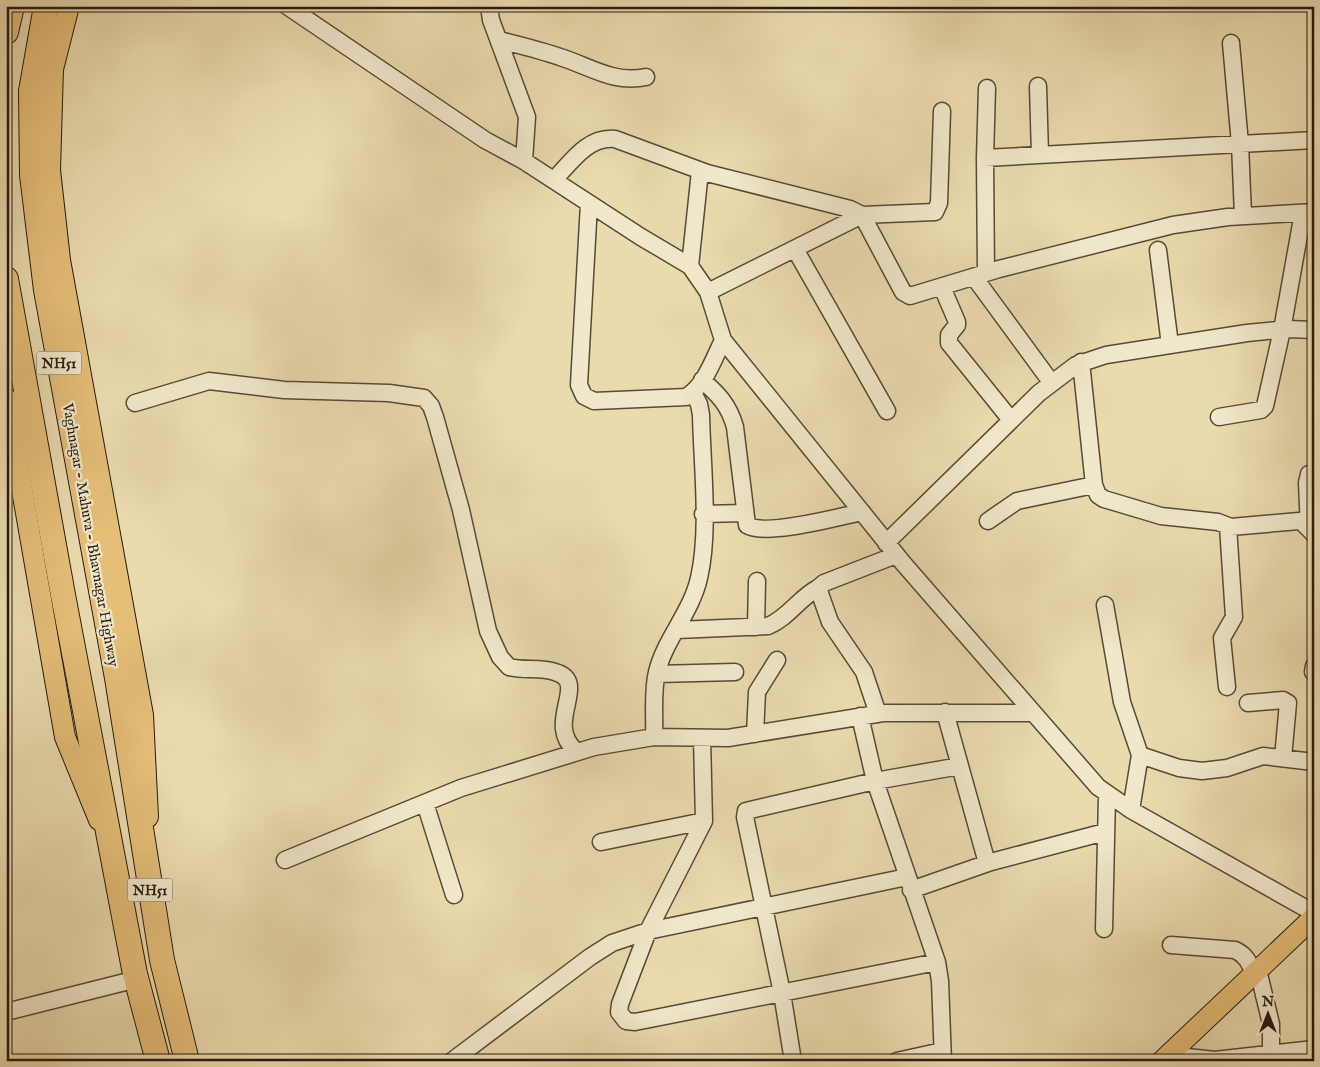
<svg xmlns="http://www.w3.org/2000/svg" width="1320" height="1067" font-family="'IM FELL English',serif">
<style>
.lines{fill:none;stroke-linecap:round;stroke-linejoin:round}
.minor-casing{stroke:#574a38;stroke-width:19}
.major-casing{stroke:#261a11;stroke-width:22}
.highway-casing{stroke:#261a11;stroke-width:26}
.minor{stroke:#f1e8cb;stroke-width:16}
.major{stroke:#e5be78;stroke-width:20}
.highway{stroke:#e5be78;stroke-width:24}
.labels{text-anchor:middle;stroke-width:4.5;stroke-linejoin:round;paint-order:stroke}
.shield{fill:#f1e8cb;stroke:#635849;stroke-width:1}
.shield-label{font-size:14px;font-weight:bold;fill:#261a11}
.street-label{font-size:15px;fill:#261a11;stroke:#f1e8cb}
</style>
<rect width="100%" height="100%" fill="#eadbaf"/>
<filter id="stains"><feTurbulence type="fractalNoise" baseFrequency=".004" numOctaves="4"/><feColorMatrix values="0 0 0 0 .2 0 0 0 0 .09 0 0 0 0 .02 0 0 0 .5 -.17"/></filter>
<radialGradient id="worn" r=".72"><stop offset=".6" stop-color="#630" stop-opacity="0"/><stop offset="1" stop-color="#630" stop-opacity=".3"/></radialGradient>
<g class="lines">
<g class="minor-casing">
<path id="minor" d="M287,6L485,140L524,161L641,237L690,266L708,292L723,340L903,563L1098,787L1131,810L1314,913
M489,6L491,20L527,117L524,161
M499,40C519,45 540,50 560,57C589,66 614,84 646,77
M1231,43L1240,144L1243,215
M1038,86L1040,155
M985,158L1314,140
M554,180C571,162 588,136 615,139L707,173L850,209L862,215L903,292L910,296L999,269L1173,225L1228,217L1314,212
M589,203L579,385L584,396L594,401L686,397C705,386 714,358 723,340
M795,249L887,411
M1158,250L1170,345
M690,266L700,171
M986,273L985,158L987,88
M974,277L1051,382
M942,287L957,322V325L949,335V343L1011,420
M708,292L862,215L935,212L939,203L942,111
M1081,362L1094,485L1098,495L1104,499L1161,516L1218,522L1231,527L1299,521L1303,523L1314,534
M702,380C718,394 729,405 735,427L747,525C765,537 838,517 862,512
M135,403L209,381L284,390L389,393L424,398L431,406L435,417L461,510L488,631L500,657L509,667C524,671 541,667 555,672C591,682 543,723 576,751
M1219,417L1261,410L1265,406L1282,330L1303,213
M703,514L744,513
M988,521L1017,501L1094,485
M1309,528L1307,483L1309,474L1314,473
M886,543L1039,393L1076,365L1106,355L1247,333L1287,329L1314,330
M1105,605L1122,702L1140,755L1131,810
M756,627L757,581
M677,630L768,626C788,618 799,598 818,588
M1313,672L1314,666
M657,674L735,672
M1227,687L1222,638L1234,617L1228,526
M1248,703L1283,700L1288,703L1283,758
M945,712L987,863
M878,714L864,672L830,622L818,588L824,583L896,555
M860,716L875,781L937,962L940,981L943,1061
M755,734L757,692L777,660
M654,737C655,716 652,692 657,672C665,639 691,613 699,578C710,531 702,464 701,415L699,404L693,393
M702,738L704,821L648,931L620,1004L619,1012L626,1021L635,1022L937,962
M1140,755L1179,768L1202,771L1227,768L1263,756L1314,762
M425,803L454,895
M601,842L704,821
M285,860L461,788L594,747L654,737L728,738L883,713H1033
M911,890L991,862L1105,832
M1104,929L1107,796
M1171,945L1235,950C1246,955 1249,962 1254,974
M1258,970L1271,1024V1061
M6,1012L137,979
M1168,1055L1215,1060L1314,1049
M452,1061L590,957L612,943L648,931L907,877
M793,1061L782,993L745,817L746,811L875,781L960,766
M897,1061L942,1051"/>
</g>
<g class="major-casing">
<path id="major" d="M69,6L53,69L50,170L60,260L143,715L148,817
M6,398L65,737L99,820
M1162,1061L1314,917"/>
</g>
<g class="highway-casing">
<path id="highway" d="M46,6L31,91L32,175L46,290L117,678L162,960L187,1061
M6,32L12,6
M6,279L63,595L135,974L158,1061"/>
</g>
<use href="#minor" class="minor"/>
<use href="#major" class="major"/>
<use href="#highway" class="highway"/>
</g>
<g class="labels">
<g class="shield">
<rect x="36.5" y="351.5" width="45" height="23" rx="4"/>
<rect x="127.5" y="878.5" width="45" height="23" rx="4"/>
</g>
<g class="shield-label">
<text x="59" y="368">NH51</text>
<text x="150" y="895">NH51</text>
</g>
<g class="street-label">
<text transform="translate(91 535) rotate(80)" y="5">Vaghnagar - Mahuva - Bhavnagar Highway</text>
</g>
</g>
<rect width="1320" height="1067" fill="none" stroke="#eadbaf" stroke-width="25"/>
<rect x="8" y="8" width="1305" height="1052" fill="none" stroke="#261a11" stroke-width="2.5"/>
<rect x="12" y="12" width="1295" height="1042" fill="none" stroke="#261a11"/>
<g transform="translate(1268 1014)" stroke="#f1e8cb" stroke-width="4" paint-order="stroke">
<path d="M0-4L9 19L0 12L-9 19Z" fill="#261a11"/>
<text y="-8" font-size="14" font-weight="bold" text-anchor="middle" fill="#261a11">N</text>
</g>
<rect width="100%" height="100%" filter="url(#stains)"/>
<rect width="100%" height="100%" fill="url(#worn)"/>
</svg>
